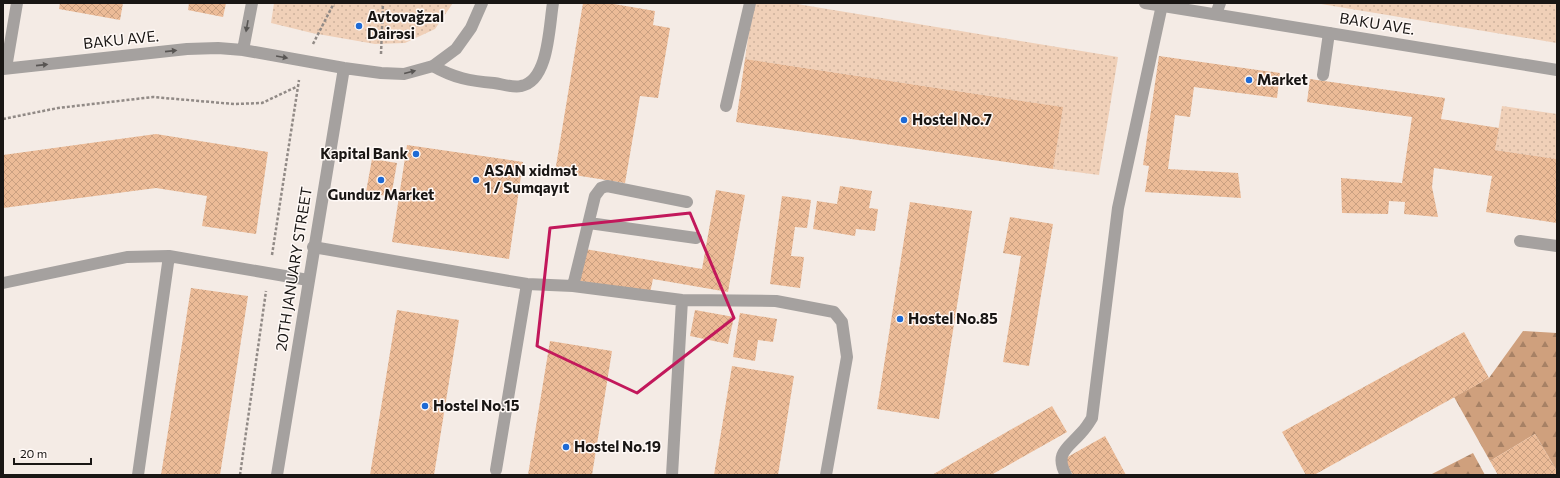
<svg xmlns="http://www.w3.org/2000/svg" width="1560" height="478" font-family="Commissioner,sans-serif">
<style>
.grass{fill:url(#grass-dots)}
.forest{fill:url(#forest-firs)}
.building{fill:url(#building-cross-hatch)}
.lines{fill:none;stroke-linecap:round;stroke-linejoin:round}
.path{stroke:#918a86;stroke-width:2.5;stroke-dasharray:3 2;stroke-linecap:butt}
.lane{stroke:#a5a19f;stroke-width:12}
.street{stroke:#a5a19f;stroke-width:12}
.oneway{fill:#585553}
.marked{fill:none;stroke:#c2185b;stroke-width:3;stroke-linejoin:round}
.poi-dot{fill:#1e6ad5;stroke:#fff9f6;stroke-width:1.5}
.labels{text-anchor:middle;stroke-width:3;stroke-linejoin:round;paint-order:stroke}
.poi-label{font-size:15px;font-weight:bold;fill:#191614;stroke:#fff9f6;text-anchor:start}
.street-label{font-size:15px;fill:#191614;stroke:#fff9f6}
</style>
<defs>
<pattern id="grass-dots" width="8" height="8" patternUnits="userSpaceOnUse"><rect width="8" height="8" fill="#f0d0b8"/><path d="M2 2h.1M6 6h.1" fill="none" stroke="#cdb29d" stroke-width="1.8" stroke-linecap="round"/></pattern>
<pattern id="forest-firs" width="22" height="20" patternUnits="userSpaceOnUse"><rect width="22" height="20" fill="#cfa07d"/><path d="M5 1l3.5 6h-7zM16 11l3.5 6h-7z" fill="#a78165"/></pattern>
<pattern id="building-cross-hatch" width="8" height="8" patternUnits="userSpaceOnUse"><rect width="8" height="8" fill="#ecbb97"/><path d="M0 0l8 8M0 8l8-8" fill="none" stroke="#caa081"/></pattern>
</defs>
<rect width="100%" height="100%" fill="#f4ebe5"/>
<path class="grass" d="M274,3H453L435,29L405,43L375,44L312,33L271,23Z
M753,3H791L1118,57L1099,175L1053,169L1062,107L745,59Z
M1315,3H1557V43Z
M1502,106L1557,114V159L1495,150Z"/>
<path class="forest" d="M1523,331L1557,333V471L1535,434L1490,461L1454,397L1489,378Z
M1473,453L1485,475H1430Z"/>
<path class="building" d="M60,3H123L120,20L59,9Z
M189,3H226L223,17L188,10Z
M583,3H608L655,11L653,25L670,28L658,98L640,96L625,183L555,172Z
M1159,56L1280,73L1277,98L1194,87L1190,117L1175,115L1168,169L1238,173L1241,198L1145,192L1149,166L1143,165Z
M745,59L1063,107L1053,169L736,122Z
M1310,79L1445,98L1441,119L1499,128L1495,150L1557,159V223L1486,212L1492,176L1434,168L1432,187L1438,217L1404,214L1405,202L1389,201L1388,214L1342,213L1341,178L1402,183L1412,117L1307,102Z
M156,134L268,152L256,234L202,226L207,196L156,188L3,208V155Z
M407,145L523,162L509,259L392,242Z
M372,159L397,163L391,197L366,192Z
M840,186L872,191L869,208L878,209L875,231L856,229L855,236L813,229L817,201L837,204Z
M716,190L745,195L728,292L653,279L650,293L580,281L585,249L702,269Z
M782,196L811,200L807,228L795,227L791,256L804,257L800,288L770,284Z
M910,202L972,211L939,419L877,409Z
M1010,217L1053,224L1029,366L1003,362L1021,256L1003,253Z
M191,288L248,296L220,475H161Z
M397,310L459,320L434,475H370Z
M695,310L734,317L728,344L690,336Z
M740,313L777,319L773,342L758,340L755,361L733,357Z
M1464,332L1489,378L1314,475H1306L1282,432Z
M550,341L612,351L592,475H528Z
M732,366L794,376L778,475H714Z
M1052,406L1067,432L991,475H932Z
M1535,434L1557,471V475H1498L1490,461Z
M1105,436L1126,475H1073L1064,459Z"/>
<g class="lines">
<path class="path" d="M313,44L334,3
M381,54L383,3
M3,119L58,108L153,97L234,104L262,103L296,87
M272,255L299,80
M240,475L266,291"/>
<path class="lane" d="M1216,14L1220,3
M433,66C454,78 470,81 494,83C502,84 513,88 521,86C549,81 549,26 553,3
M1323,75L1329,33
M726,106L750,3
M589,223L696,238
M1520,241L1557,246
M313,247L527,284L573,286L682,300L776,301L834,312L842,322L847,357L826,475
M3,283L127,257L169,256L308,280
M573,286L595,196L601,188L607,186L687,202
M496,470L527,284
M138,475L169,256
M672,475L682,300
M1066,475C1054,453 1068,448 1081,433C1085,429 1089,423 1092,418L1118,208L1162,5"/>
<path class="street" d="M1145,3L1557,70
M243,50L252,3
M6,68L17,3
M3,69L187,49L218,48L243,50L344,68L381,73L404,74L433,66L456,49L471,28L482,3
M277,475L344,68"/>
</g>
<defs><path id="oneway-solid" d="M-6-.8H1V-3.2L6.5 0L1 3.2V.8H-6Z"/></defs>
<g class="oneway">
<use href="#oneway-solid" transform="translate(247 26) rotate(100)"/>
<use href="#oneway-solid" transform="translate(171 51) rotate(-6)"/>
<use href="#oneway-solid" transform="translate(282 57) rotate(10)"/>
<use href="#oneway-solid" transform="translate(42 65) rotate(-6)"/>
<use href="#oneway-solid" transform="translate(410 72) rotate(-14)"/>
</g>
<path class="marked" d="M690,213L734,318L637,393L537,346L550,228Z"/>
<g class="poi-dot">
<circle cx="359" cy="26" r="4"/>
<circle cx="1249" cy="80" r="4"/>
<circle cx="904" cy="120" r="4"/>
<circle cx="416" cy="154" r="4"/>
<circle cx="381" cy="180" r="4"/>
<circle cx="476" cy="180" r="4"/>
<circle cx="900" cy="319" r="4"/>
<circle cx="425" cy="406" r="4"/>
<circle cx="566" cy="447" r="4"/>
</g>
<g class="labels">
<g class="poi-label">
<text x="367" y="22">Avtovağzal<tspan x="367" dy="17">Dairəsi</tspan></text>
<text x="1257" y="85">Market</text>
<text x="912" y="125">Hostel No.7</text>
<text x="408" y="159" text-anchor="end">Kapital Bank</text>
<text x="484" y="176">ASAN xidmət<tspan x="484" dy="17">1 / Sumqayıt</tspan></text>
<text x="381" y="200" text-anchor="middle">Gunduz Market</text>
<text x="908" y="324">Hostel No.85</text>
<text x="433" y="411">Hostel No.15</text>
<text x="574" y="452">Hostel No.19</text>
</g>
<g class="street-label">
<text transform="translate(1377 24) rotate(9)" y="5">BAKU AVE.</text>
<text transform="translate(121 40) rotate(-6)" y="5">BAKU AVE.</text>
<text transform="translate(294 269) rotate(-81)" y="5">20TH JANUARY STREET</text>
</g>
</g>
<rect width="1560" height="478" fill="none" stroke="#191614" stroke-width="8"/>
<path d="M14 458v6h77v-6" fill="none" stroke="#191614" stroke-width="2"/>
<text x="20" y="458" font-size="12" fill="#191614" stroke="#fff9f6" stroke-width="3" paint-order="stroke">20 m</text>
</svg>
